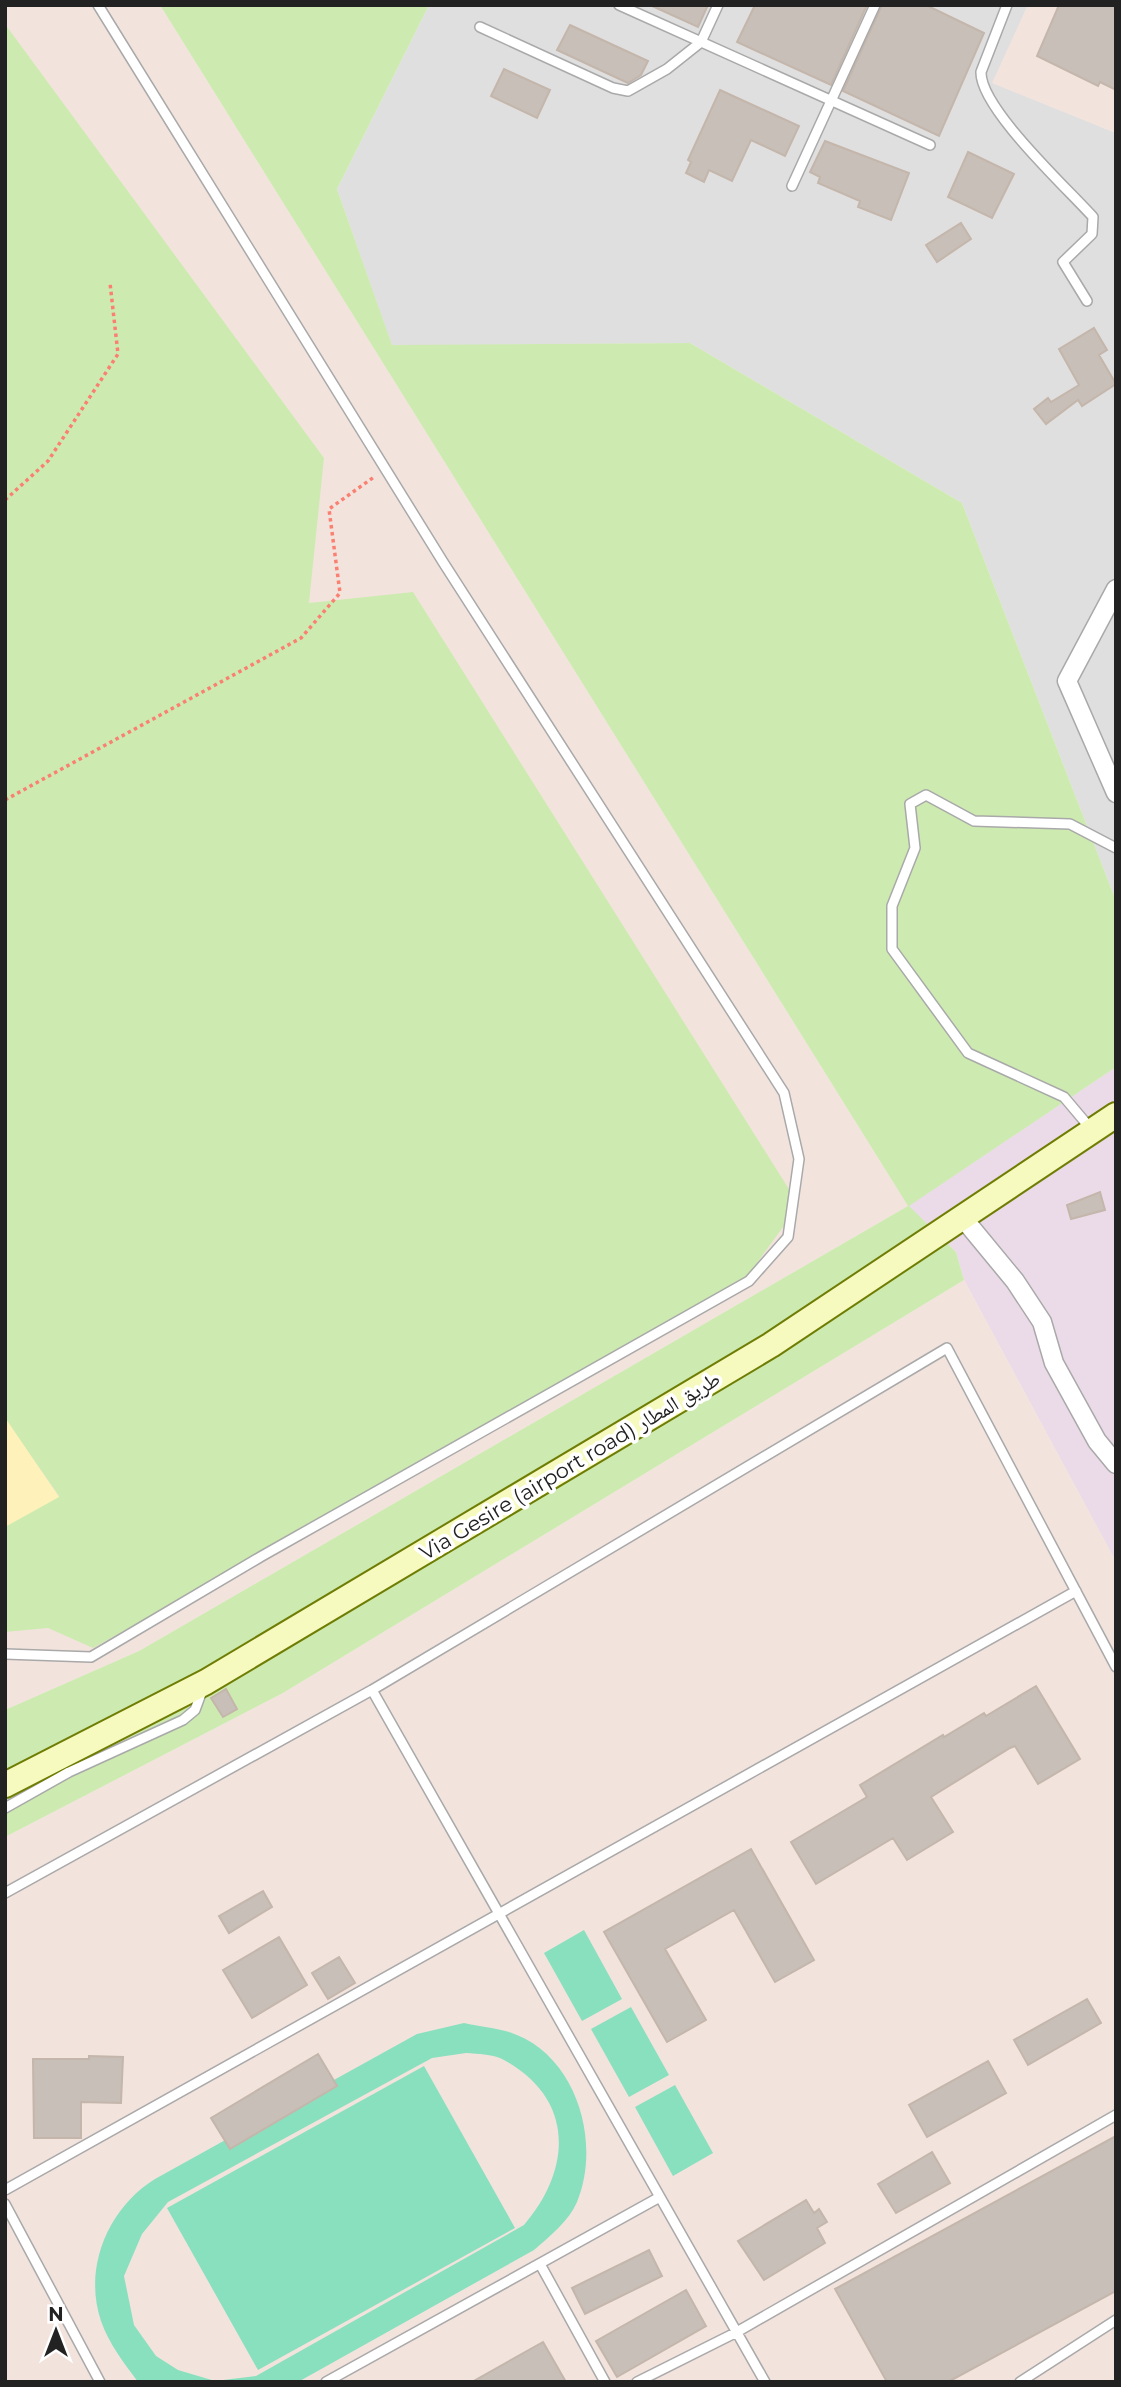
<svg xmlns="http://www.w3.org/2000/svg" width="1121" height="2387" font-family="Montserrat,'Noto Naskh Arabic',sans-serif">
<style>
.residential{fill:#e0dfdf}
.industrial{fill:#ebdbe8}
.military{fill:#f3e3dd}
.grass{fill:#cdebb0}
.sand{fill:#fff1ba}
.pitch{fill:#88e0be;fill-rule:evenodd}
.building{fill:#c7bfb8;stroke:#c4b6ab;stroke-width:2}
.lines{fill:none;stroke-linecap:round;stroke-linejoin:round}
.lane-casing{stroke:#a9a9a9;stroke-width:12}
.street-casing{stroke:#a9a9a9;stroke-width:21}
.secondary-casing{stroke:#707d05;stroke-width:28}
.path{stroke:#fa8072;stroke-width:3.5;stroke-dasharray:3.5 3.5;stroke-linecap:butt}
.lane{stroke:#fff;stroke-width:9}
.street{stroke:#fff;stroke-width:18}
.secondary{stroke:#f7fabf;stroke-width:24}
.labels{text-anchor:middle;stroke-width:7;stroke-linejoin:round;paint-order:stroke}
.street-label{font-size:21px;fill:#222;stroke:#fff}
</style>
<rect width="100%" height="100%" fill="#f2efe9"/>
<path class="residential" d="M429,5H1028L993,83L1116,133V901L962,503L690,343L392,346L337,189Z"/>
<path class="industrial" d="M1116,1067V1562L964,1280L956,1252L908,1206Z"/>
<path class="military" d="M5,5H160L908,1206L139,1651L5,1710Z
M1028,5H1116V133L992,83Z
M964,1280L1116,1562V2382H5V1837L283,1693Z"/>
<path class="grass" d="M160,5H429L337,189L392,345L690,343L962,503L1116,901V1067L909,1206L956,1252L964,1280L283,1693L5,1837V1710L139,1651L908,1206Z
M5,24L324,458L309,603L413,592L799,1205L738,1289L93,1648L48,1628L5,1632V1526L59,1496L5,1419Z"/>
<path class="sand" d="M5,1383L6,1419L59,1497L5,1527Z"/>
<path class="pitch" d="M584,1930L622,1999L582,2021L544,1953Z
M631,2007L669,2075L629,2097L591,2029Z
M464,2023C481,2027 501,2028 517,2035C578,2060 601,2144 577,2202C569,2221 549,2237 534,2250L298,2382H138C124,2363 109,2344 101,2321C83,2268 108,2208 155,2179L417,2034ZM466,2053C478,2054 494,2054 504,2060C575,2099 572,2169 524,2225L256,2376L215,2381L178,2370L156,2356L134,2325L124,2276L142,2234L168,2202L432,2058Z
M424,2066L515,2228L258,2370L167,2208Z
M675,2085L713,2153L673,2176L635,2107Z"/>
<path class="building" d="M650,5H708L698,27Z
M755,5H867L831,85L737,42Z
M882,5H926L984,33L939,136L843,91Z
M1059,5H1116V90L1100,82L1098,86L1037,56Z
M570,25L648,61L641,75L628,83L557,50Z
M504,69L550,90L537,118L491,96Z
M720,90L799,126L785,156L751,140L732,181L709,170L704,182L686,173L691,162L688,160Z
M825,141L909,173L891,220L858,207L860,201L818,183L820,177L810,172Z
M968,152L1014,174L992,218L948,197Z
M961,223L971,239L937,262L926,245Z
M1094,328L1107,350L1099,355L1116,384L1082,406L1078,400L1046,424L1034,409L1048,398L1051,402L1079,385L1059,349Z
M1100,1192L1105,1210L1071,1219L1067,1205Z
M1036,1686L1080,1759L1038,1784L1015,1746L1010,1748L931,1797L953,1832L907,1860L893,1838L816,1884L791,1842L867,1797L860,1785L943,1735L944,1737L984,1713L986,1716Z
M226,1689L237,1709L223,1717L211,1698Z
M751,1849L814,1960L775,1982L734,1910L665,1949L706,2020L667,2042L604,1932Z
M263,1891L272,1907L229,1933L219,1916Z
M279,1937L307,1985L252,2018L223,1970Z
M339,1957L355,1983L328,1999L312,1973Z
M1087,1999L1101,2023L1028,2065L1014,2040Z
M318,2054L337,2086L230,2149L211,2118Z
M89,2056L123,2057L121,2103L81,2102V2138H34L33,2059H89Z
M988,2061L1006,2093L927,2137L909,2105Z
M1116,2136V2291L948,2382H887L835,2289Z
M932,2152L950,2183L896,2213L878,2184Z
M806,2200L814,2213L819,2209L827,2222L817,2228L825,2243L764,2280L738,2241Z
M649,2250L662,2276L585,2314L572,2288Z
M686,2290L706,2326L617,2377L596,2341Z
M543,2342L566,2382H472Z"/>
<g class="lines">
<g class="lane-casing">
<path id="lane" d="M619,5L930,145
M1007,5L981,72C980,108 1067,188 1093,217L1092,234L1063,262L1087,301
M480,27L613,88L628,91L667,69L701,42L718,5
M792,186L875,5
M1091,1129L1064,1097L968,1053L892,949V906L915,848L910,804L926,795L974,821L1070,824L1116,848
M5,1654L91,1657L262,1556L749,1281L788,1237L799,1159L784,1093L443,562L98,5
M372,1690L765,2382
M5,1808L69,1772L183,1720L195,1710L202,1691
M5,1893L372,1690L947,1348L1116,1667
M5,2190L1076,1591
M5,2204L100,2382
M540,2264L605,2382
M326,2382L658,2198
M637,2382L735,2333L1116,2115
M1020,2382L1116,2320"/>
</g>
<g class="street-casing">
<path id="street" d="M1116,589L1067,681L1116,793
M963,1218L1015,1281L1042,1322L1054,1363L1097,1441L1116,1464"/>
</g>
<g class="secondary-casing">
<path id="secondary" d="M5,1785L206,1682L771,1345L1116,1115"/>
</g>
<path class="path" d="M5,500L48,461L118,354L110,283
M5,800L301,638L340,593L329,509L374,477"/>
<use href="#lane" class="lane"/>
<use href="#street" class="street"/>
<use href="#secondary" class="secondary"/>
</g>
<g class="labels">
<g class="street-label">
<text transform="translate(570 1466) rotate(-31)" y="7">Via Gesire (airport road) طريق المطار</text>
</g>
</g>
<rect width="1121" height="2387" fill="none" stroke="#222222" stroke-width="14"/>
<g transform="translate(56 2331)" stroke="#ffffff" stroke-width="5" paint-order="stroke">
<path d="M0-5L12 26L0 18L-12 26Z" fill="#222222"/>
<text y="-10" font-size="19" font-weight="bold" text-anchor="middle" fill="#222222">N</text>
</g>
</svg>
